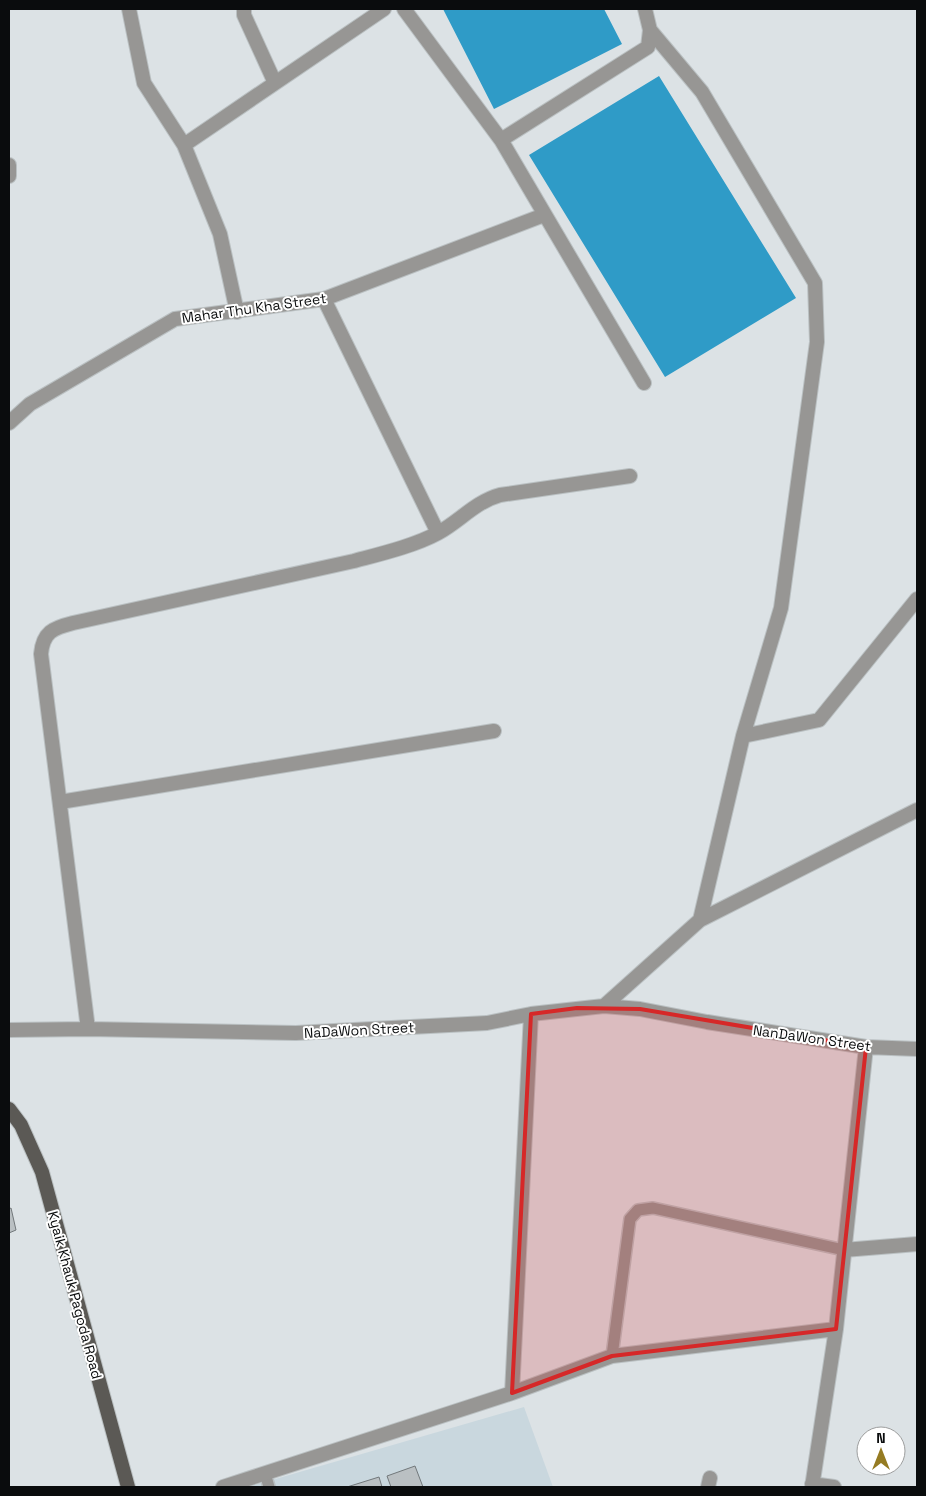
<svg xmlns="http://www.w3.org/2000/svg" width="926" height="1496" font-family="'Space Grotesk',sans-serif">
<style>
.built{fill:#c9d7de}
.water{fill:#2f9bc7}
.building{fill:#bac0c3;stroke:#72787b}
.lines{fill:none;stroke-linecap:round;stroke-linejoin:round}
.service-casing{stroke:#bac0c2;stroke-width:14}
.minor-casing{stroke:#bac0c2;stroke-width:16}
.primary-casing{stroke:#bac0c2;stroke-width:16}
.service{stroke:#979694;stroke-width:11}
.minor{stroke:#979694;stroke-width:14}
.primary{stroke:#5b5955;stroke-width:14}
.marked{fill:#d62828;fill-opacity:0.2;stroke:#d62828;stroke-width:4;stroke-linejoin:round}
.labels{text-anchor:middle;stroke-width:4;stroke-linejoin:round;paint-order:stroke}
.street-label{font-size:14px;fill:#0a0c0d;stroke:#fff}
</style>
<rect width="100%" height="100%" fill="#dce2e5"/>
<path class="built" d="M524,1407L553,1487H248Z"/>
<path class="water" d="M443,9H604L622,44L494,109Z
M659,76L796,298L665,377L529,155Z"/>
<path class="building" d="M11,1208L16,1230L9,1233V1209Z
M415,1466L423,1487H391L387,1476Z
M379,1477L382,1487H347Z"/>
<g class="lines">
<g class="service-casing">
<path id="service" d="M612,1356L630,1219L638,1210L653,1208L844,1250
M265,1473L269,1487"/>
</g>
<g class="minor-casing">
<path id="minor" d="M129,9L144,83L184,145L220,234L237,312
M244,9V15L275,83
M404,9L501,140L644,383
M650,30L702,92L815,283L817,342L781,608L743,736L700,920
M501,140L648,47L650,30L645,9
M184,145L384,9
M9,165V176
M324,299L438,533
M9,423L30,404L175,319L324,299L544,215
M743,736L819,720L917,599
M60,802L494,731
M604,1006L700,920L917,810
M88,1029L41,654C43,632 53,628 73,623L354,561C380,554 414,546 438,533C460,521 475,502 500,495L630,476
M9,1030L88,1029L296,1033L487,1023L531,1014L604,1006L640,1009L707,1022L866,1047L917,1049
M844,1250L917,1244
M512,1393L531,1014
M812,1484L834,1487
M223,1487L512,1393L612,1356L836,1329
M708,1487L710,1478
M812,1487L836,1329L866,1047"/>
</g>
<g class="primary-casing">
<path id="primary" d="M9,1109L21,1125L42,1172L128,1487"/>
</g>
<use href="#service" class="service"/>
<use href="#minor" class="minor"/>
<use href="#primary" class="primary"/>
</g>
<path class="marked" d="M577,1008L640,1009L866,1047L836,1329L612,1356L512,1393L531,1014Z"/>
<g class="labels">
<g class="street-label">
<text transform="translate(254 308) rotate(-8)" y="5">Mahar Thu Kha Street</text>
<text transform="translate(359 1030) rotate(-3)" y="5">NaDaWon Street</text>
<text transform="translate(812 1038) rotate(8)" y="5">NanDaWon Street</text>
<text transform="translate(75 1295) rotate(75)" y="5">Kyaik Khauk Pagoda Road</text>
</g>
</g>
<rect width="926" height="1496" fill="none" stroke="#0a0c0d" stroke-width="20"/>
<g transform="translate(881 1451)"><circle r="24" fill="#ffffff" stroke="#9d9e9e"/>
<path d="M0-4L9 19L0 12L-9 19Z" fill="#957b22"/>
<text y="-8" font-size="14" font-weight="bold" text-anchor="middle" fill="#0a0c0d">N</text>
</g>
</svg>
